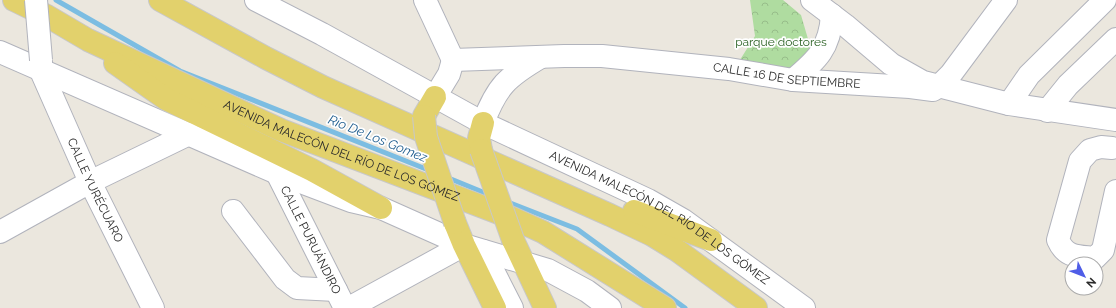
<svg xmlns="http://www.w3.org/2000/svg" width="1116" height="308" font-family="Raleway,sans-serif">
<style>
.park{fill:url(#park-crowns)}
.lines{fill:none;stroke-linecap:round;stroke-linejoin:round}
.stream{stroke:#7cbde2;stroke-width:5}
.minor-casing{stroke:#b1b3bc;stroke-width:24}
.major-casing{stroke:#c8c8c8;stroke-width:24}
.minor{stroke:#fff;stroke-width:22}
.major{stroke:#e2d16c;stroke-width:22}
.minor-bridge-casing{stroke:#b1b3bc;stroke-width:24;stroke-linecap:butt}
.major-bridge-casing{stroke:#c8c8c8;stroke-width:24;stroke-linecap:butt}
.minor-bridge{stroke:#fff;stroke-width:22}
.major-bridge{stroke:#e2d16c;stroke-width:22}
.labels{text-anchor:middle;stroke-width:3.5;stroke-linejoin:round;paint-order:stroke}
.park-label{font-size:12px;fill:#296022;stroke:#fff}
.street-label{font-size:12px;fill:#2a2a2a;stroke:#fff}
.water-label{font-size:13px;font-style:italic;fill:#1c5b8d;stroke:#fff}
</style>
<defs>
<pattern id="park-crowns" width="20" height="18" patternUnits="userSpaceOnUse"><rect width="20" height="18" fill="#afdca0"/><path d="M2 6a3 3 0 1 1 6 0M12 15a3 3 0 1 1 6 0" fill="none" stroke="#97bd8a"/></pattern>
</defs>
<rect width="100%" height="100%" fill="#ebe7de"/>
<path class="park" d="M750,0H783L801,15L808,39L810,52L792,69L738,63L755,36Z"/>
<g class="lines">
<path class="stream" d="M56,0L180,71L431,171
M446,177L490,195
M505,201L577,229L685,308"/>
<g class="minor-casing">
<g id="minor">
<path id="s1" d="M256,0L322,34L483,123L648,200L683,220L804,308"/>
<path d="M425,0L453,60"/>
<path d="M812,0L845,25L891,64L923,82L1009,104L1116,120"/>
<path d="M0,52L277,173L351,201L381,208L464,245L548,270L587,291L610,308"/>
<path id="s2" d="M453,60L564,56H602L729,69L793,80L910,87L933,90L938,87L951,74L1006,0"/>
<path id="s3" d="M41,63V71L90,182L153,308"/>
<path d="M793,80C817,60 830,48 832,15"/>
<path d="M435,97L449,74L453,60"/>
<path d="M1009,104L1029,75L1105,0"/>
<path d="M1047,111L1068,85L1116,39"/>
<path d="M483,123C497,86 507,77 541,57"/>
<path d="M1112,148L1101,147L1090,150L1080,161L1058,240C1066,258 1078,256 1095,258L1103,250L1116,191"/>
<path id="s4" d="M277,173L345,308"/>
<path d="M233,211L285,279L297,288L336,290"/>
<path d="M0,232L90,182L189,134"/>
<path d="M483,251L512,308"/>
<path d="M349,308L464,245"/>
</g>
</g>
<g class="major-casing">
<g id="major">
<path id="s5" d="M14,0L47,16L88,40L281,130L512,218L543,232L665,308"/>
<path d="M160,0L266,58L323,87L610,215L652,235L678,251L756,308"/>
<path d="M115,63L166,99L312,170L381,208"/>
<path d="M424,116L435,97"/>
<path d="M481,150L479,138L483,123"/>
<path d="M634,211L711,240"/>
<path d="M455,223L464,245L495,308"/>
<path d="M513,240L545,308"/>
</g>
</g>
<use href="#minor" class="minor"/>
<use href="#major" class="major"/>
<g class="minor-bridge-casing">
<path id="minor-bridge" d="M36,0L41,60"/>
</g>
<g class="major-bridge-casing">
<path id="major-bridge" d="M424,116L426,137L455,223
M481,150L513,240"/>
</g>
<use href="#minor-bridge" class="minor-bridge"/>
<use href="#major-bridge" class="major-bridge"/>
</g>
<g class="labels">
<g class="park-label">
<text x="781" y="46">parque doctores</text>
</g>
<g class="street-label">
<text dy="4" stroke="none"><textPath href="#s2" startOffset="335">CALLE 16 DE SEPTIEMBRE</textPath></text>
<text dy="4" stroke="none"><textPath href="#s5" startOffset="361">AVENIDA MALECÓN DEL RÍO DE LOS GÓMEZ</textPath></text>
<text dy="4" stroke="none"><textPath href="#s3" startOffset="139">CALLE YURÉCUARO</textPath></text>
<text dy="4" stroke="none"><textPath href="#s1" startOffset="459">AVENIDA MALECÓN DEL RÍO DE LOS GÓMEZ</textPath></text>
<text dy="4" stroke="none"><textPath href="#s4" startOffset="75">CALLE PURUÁNDIRO</textPath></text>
</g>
<g class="water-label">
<text transform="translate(378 138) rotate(22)" y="5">Rio De Los Gomez</text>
</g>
</g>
<g transform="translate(1084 276) rotate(133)"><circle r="19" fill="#ffffff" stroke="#aaaaaa"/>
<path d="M0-3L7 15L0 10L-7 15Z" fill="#4f5de7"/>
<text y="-6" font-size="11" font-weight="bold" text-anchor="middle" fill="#2a2a2a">N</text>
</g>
</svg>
